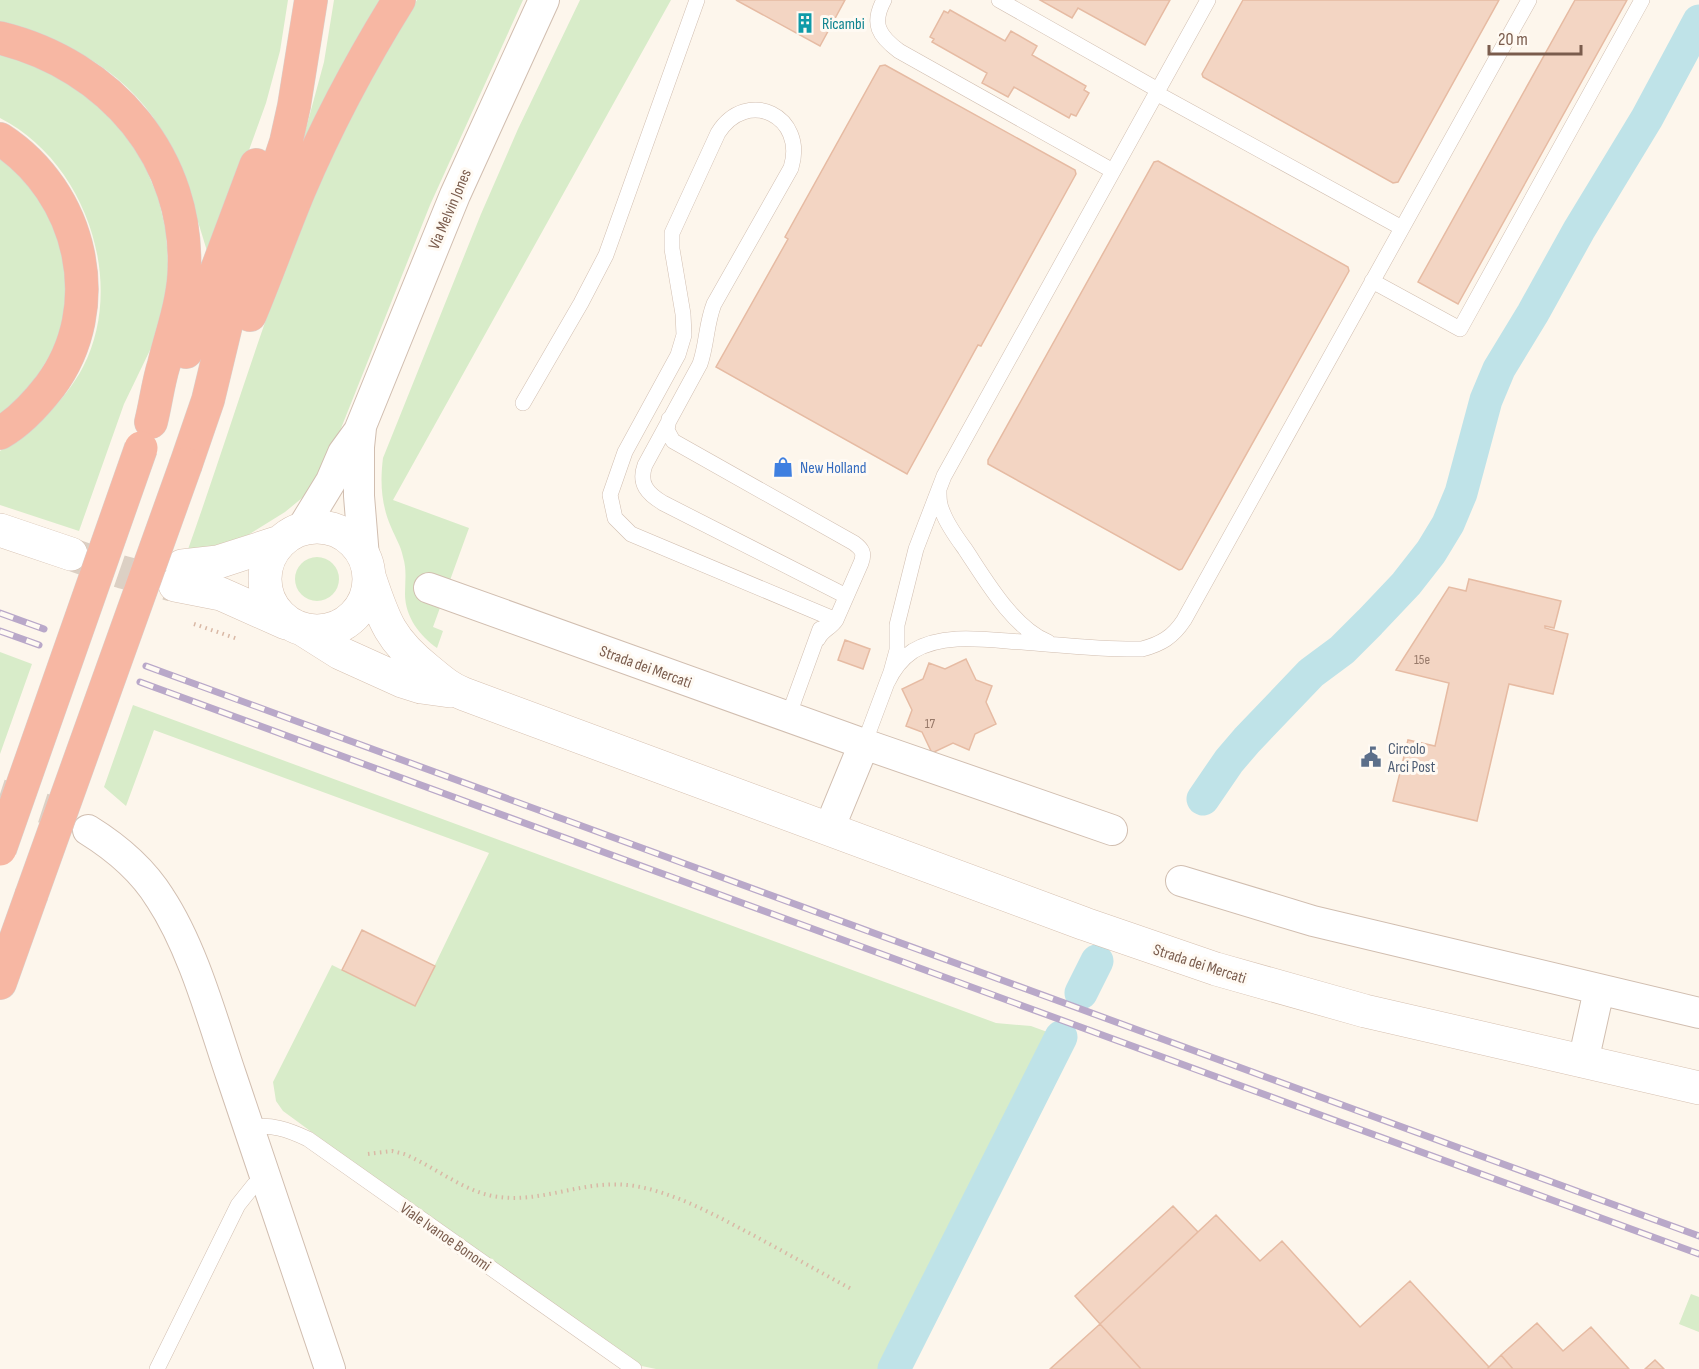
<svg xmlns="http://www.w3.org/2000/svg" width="1699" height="1369" font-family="'Sofia Sans Condensed',sans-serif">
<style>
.green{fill:#d8ecc9}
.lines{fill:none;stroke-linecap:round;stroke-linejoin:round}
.canal{stroke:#bfe3e8;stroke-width:33}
.building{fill:#f3d5c3;stroke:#e6bba3;stroke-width:1.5}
.street-tunnel{stroke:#dcd0c4;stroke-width:30;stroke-dasharray:30 15;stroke-linecap:butt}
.secondary-tunnel{stroke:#dcd0c4;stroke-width:33;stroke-dasharray:33 16;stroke-linecap:butt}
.lane-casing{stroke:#d1beb0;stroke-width:16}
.street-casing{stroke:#d1beb0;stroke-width:32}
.secondary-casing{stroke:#d6c0b0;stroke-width:34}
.highway-casing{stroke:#dad1cd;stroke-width:34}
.path{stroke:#d9b8a5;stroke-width:4;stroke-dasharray:1.5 4.5;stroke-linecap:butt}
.lane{stroke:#fff;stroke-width:15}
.street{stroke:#fff;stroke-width:30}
.secondary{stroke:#fff;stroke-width:33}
.highway{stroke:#f7b7a3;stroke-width:33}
.rail-casing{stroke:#b9a8c9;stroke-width:7}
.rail{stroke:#fffaf3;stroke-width:4.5;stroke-dasharray:14;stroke-linecap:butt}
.highway-bridge-casing{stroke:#dad1cd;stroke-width:34;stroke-linecap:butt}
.highway-bridge{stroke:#f7b7a3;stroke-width:33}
.labels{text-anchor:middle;stroke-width:6;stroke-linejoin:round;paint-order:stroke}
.number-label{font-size:14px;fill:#987a6a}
.culture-label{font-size:16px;fill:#0d838f;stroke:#fffaf3;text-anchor:start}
.street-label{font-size:16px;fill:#7a5c4d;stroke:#fffaf3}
.shop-label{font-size:16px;fill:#366cbe;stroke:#fffaf3;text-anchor:start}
.service-label{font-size:16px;fill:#4e5e75;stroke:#fffaf3;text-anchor:start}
</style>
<rect width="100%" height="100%" fill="#fdf6ec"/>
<path class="green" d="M0,0H288L280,51L266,103L211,255L207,251C196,214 183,173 166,139C135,76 66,38 0,22Z
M334,0H382L301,147L324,62Z
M417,0H523L430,205L328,461L313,489L285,512L248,535L186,555C226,443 260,328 304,217C335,142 375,69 417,0Z
M580,0H671L393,500L469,528L433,627L443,631L437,648C420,636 405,617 405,594C405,582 407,570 403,557C401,546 395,537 391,527C381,504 380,482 383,458L481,214L518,129Z
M0,55L18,60L60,77L99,106L126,135L140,155L158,197L166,231L168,264L166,294L151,348L124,404L79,531L0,505V451C33,430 64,403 83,367C127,282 85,161 0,118Z
M0,159L25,180L46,208L61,243L68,298L56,345L38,375L25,392L0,416Z
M295 579a22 22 0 1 1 44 0a22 22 0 1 1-44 0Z
M0,652L32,664L0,754Z
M133,705L996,1023L1031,1026L1050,1033L1025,1082L1001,1139L882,1369H656L637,1365L399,1196L283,1111L276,1101L273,1082L332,965L415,1006L489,853L154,730L126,806L104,787Z
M1691,1294L1699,1297V1332L1679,1324Z"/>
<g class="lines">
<path class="canal" d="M1203,799L1229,761L1247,740L1311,673L1342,650L1370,622L1406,584L1431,552L1448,524L1461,493L1486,400L1499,369L1533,313L1579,230L1647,118L1699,21
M1081,993L1097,961
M894,1369L1061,1037"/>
</g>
<path class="building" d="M736,0H845L820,46Z
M1040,0H1170L1145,45L1078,8L1072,18Z
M1243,0H1499L1398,182L1393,183L1203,77L1202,74Z
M1575,0H1627L1458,304L1418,282Z
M950,10L1005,41L1011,31L1037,46L1032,55L1086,86L1084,90L1089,93L1076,116L1071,114L1069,118L1014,87L1008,97L982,83L987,73L932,42L934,39L930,37L944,11L948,13Z
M885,65L1075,170L1076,174L981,346L978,345L907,474L716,367L788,239L785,237L880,66Z
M1158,161L1348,267L1349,271L1182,569L1179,570L988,464V460L1154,162Z
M1469,579L1561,601L1554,628L1545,626V628L1568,634L1553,694L1509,684L1477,821L1393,801L1408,740L1435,746L1449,683L1396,670L1449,587L1466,591Z
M845,640L870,649L863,669L838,660Z
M966,659L976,680L992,686L986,702L996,724L975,734L969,750L953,743L932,753L922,732L906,726L912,710L902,689L923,679L929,663L945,669Z
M362,930L435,966L415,1006L342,970Z
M1173,1206L1198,1232L1100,1324L1075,1296Z
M1216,1215L1260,1261L1282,1241L1360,1327L1410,1281L1489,1367L1487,1369H1141L1100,1324Z
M1537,1323L1563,1351L1591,1327L1629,1369H1513L1501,1355Z
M1100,1324L1141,1369H1050Z
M1501,1355L1513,1369H1487Z
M1655,1360L1664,1369H1645Z"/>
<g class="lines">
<path class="street-tunnel" d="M0,794L55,812L81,826"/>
<path class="secondary-tunnel" d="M73,555L122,572L172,585"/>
<g class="lane-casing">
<path id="lane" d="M884,0C871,24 879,36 899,51L1113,171
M999,0L1158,90
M1156,93L1402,228
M1372,281L1460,329L1642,0
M523,403L581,303L606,255L697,0
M669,419L667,430L673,441L854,543C862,549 865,553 861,563L836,620C831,628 822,630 818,639
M939,490C939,499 939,505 943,513C948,526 957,538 965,549C985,579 1013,628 1048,642
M836,620L631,534L615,518L610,495L625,452L678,355L684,335L683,314L672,249V233L718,133C747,87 807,116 791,168L714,304C706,324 707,344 700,364L645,465C638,484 648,494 663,503L846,596
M887,683C893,670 901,659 913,651C944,632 988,640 1022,642C1062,645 1102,650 1142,649C1161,644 1173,637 1184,620L1529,0
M788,717L820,629
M864,744L891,672L897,650V625L916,549L944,476L1208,0
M249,1128C270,1123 289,1130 308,1139L634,1369
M157,1369L238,1205L254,1185L266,1180"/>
</g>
<g class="street-casing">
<path id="street" d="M361,428L359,447V496L364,557
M301,530L331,481L343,453L359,431L455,195L544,0
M429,588L864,744
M829,829L864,744L1112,830
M88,830C117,848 142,869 160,898C193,948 212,1019 231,1075C264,1173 297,1271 330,1369
M1181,881L1313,921L1699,1013
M1583,1062L1599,990"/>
</g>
<g class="secondary-casing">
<path id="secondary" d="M265 579a52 52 0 1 1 104 0a52 52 0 1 1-104 0Z
M0,530L71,554
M182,566L218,562L280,542
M369,576C384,621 390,640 428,670C440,680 450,689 464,694L1085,924L1216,969L1365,1011L1699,1088
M175,585L221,594L286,623
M302,629L340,653L402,681L421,687L450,691"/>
</g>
<g class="highway-casing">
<path id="highway" d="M0,38C110,65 191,158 184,275C182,306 171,335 164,364C158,383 156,402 151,422
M0,139C82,192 109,307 50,386C36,404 20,422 0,433
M250,315C267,274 282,232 299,191C327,125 361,61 399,0
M186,352L256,165
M186,464L208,400L228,317L286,142L294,106L311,0
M0,983L31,896"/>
</g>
<path class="path" d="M194,624L238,639
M368,1154L392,1151L404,1154C436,1167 465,1193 499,1197C545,1203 586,1178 635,1186C675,1193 713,1214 749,1233C783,1251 818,1271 853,1290"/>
<use href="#lane" class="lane"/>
<use href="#street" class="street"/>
<use href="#secondary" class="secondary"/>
<use href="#highway" class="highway"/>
<g class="rail-casing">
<path id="rail" d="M0,613L44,629
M0,631L39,645
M146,666L1699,1236
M140,682L1699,1254"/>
</g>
<use href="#rail" class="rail"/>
<g class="highway-bridge-casing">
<path id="highway-bridge" d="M0,849L141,448
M31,896L186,464"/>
</g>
<use href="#highway-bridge" class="highway-bridge"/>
</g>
<defs>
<g id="building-bare" transform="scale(1.62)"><path d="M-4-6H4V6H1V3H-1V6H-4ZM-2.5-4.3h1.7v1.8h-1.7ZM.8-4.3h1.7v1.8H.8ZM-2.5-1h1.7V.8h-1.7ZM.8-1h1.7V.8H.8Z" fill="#0f9aa8" stroke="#fffaf3" stroke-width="2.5" paint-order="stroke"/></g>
<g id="shop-bare" transform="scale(1.62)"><path d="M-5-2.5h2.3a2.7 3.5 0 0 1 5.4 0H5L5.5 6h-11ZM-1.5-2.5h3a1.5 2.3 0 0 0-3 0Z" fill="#3f7fe0" stroke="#fffaf3" stroke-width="2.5" paint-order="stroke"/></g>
<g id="civic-bare" transform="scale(1.62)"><path d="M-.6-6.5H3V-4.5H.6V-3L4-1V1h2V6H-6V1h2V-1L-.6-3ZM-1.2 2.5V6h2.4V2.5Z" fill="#5c6f8a" stroke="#fffaf3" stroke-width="2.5" paint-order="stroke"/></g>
</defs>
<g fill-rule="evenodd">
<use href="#building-bare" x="805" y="23"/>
<use href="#shop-bare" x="783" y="467"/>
<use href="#civic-bare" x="1371" y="757"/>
</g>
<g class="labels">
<g class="number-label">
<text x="1422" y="664">15e</text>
<text x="930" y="728">17</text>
</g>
<g class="culture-label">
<text x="822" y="29">Ricambi</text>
</g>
<g class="street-label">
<text transform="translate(449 209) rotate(-67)" y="6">Via Melvin Jones</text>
<text transform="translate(646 666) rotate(20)" y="6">Strada dei Mercati</text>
<text transform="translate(1200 963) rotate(18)" y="6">Strada dei Mercati</text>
<text transform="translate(446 1236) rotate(35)" y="6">Viale Ivanoe Bonomi</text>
</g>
<g class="shop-label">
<text x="800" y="473">New Holland</text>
</g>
<g class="service-label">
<text x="1388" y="754">Circolo<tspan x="1388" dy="18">Arci Post</tspan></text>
</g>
</g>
<path d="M1489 45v9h92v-9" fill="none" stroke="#7a5c4d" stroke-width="3"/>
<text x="1498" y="45" font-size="18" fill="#7a5c4d" stroke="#fffaf3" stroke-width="4.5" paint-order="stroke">20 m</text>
</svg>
